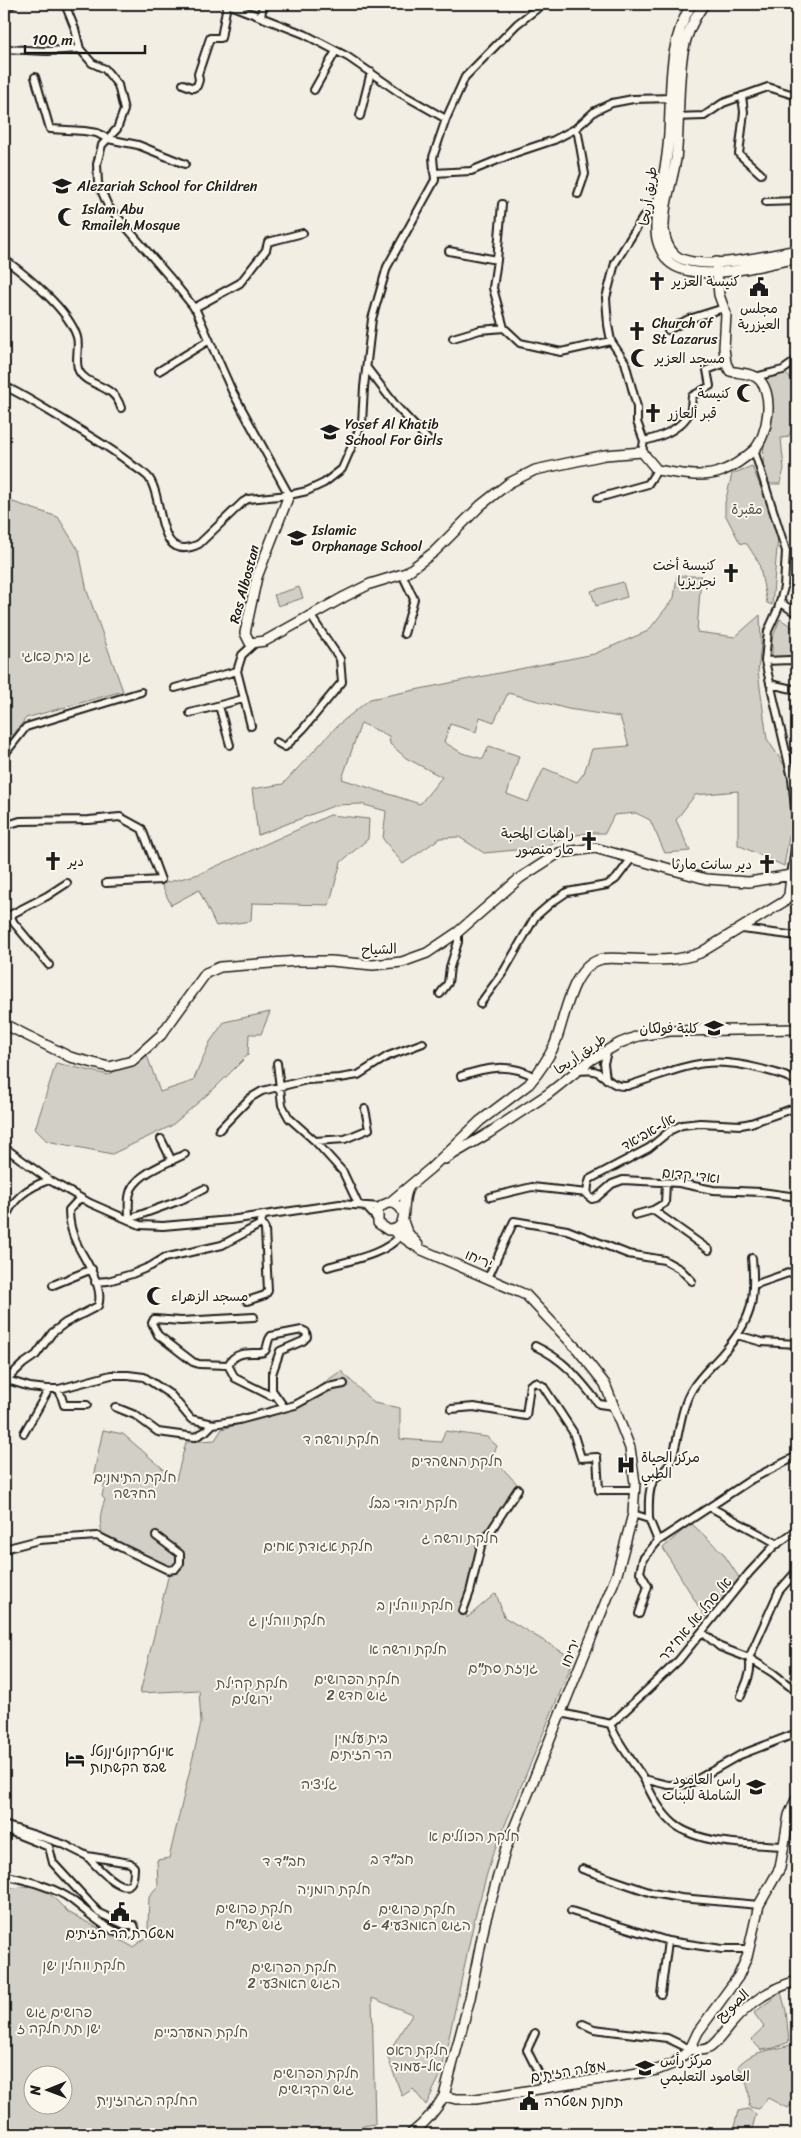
<svg xmlns="http://www.w3.org/2000/svg" width="801" height="2138" font-family="Sriracha,'Playpen Sans Arabic','Playpen Sans Hebrew',sans-serif">
<style>
.green{fill:#d2cfc6;stroke:#777671;fill-rule:evenodd}
.lines{fill:none;stroke-linecap:round;stroke-linejoin:round}
.street-casing{stroke:#1c1c1c;stroke-width:10}
.secondary-casing{stroke:#1c1c1c;stroke-width:12}
.street{stroke:#fbf7ec;stroke-width:6}
.secondary{stroke:#fbf7ec;stroke-width:9}
.labels{text-anchor:middle;stroke-width:4;stroke-linejoin:round;paint-order:stroke}
.poi-label{font-size:14px;fill:#1c1c1c;stroke:#fbf7ec;text-anchor:start}
.street-label{font-size:14px;fill:#1c1c1c;stroke:#fbf7ec}
.park-label{font-size:14px;fill:#53524f;stroke:#fbf7ec}
</style>
<rect width="100%" height="100%" fill="#f2eee4"/>
<filter id="ink" filterUnits="userSpaceOnUse"><feTurbulence type="fractalNoise" baseFrequency=".02" numOctaves="2"/><feDisplacementMap in="SourceGraphic" scale="10" xChannelSelector="R" yChannelSelector="G"/><feConvolveMatrix kernelMatrix="1 2 1 2 8 2 1 2 1" color-interpolation-filters="sRGB"/></filter>
<g filter="url(#ink)">
<path class="green" d="M785,373L797,384V421L788,437L781,438L784,469L780,484H768L763,464L764,440L770,431L771,401L763,381L772,375Z
M752,466L774,520L778,537L772,605L767,603L759,563L747,544L740,543L725,514V503L732,474Z
M4,499L58,517L79,551L87,591L123,691L26,718L4,747Z
M677,576H701L697,632L735,637L760,615L761,643L758,672L767,739L785,766L791,795L792,818L784,866L738,845V791L695,795L676,820L690,851L665,853L650,820L636,813L614,815L605,833H588L566,837L549,845L527,849L484,853L459,837L440,838L403,864L383,839L386,811L361,804L336,805L258,835L252,789L283,784L338,725L370,699L594,654L648,631L674,598ZM508,693L568,709L620,717L629,746L592,749L584,773L577,782L544,768L528,802L507,794L519,756L489,746L483,759L462,753L444,742L450,724L476,732L480,717L494,722ZM361,723L389,736L390,744L406,758L442,777L420,804L342,779Z
M623,582L627,597L596,606L591,591Z
M299,587L303,598L278,606L274,595Z
M780,619L797,630V660H772V639Z
M330,815L369,819L368,839L341,862L329,905L252,903L251,921L216,926L199,890L171,905L161,884L199,874Z
M270,1012L261,1034H249L248,1055L216,1087L171,1126L112,1154L47,1141L35,1129L56,1063L109,1075L145,1050L160,1092L193,1081L210,1042L224,1022Z
M341,1371L374,1403L400,1408V1439L441,1442L445,1431L487,1437L497,1446L492,1457L518,1485L478,1543L465,1597L467,1618L496,1593L504,1617L574,1659L492,1856L475,1917L441,2074L426,2105L413,2089L402,2096L387,2055L412,2014L372,1998L375,2124L363,2126L359,2134H4V1885L13,1888L30,1886L49,1893L68,1912L133,1947L151,1934L148,1928L149,1896L158,1886L157,1860L169,1858L201,1723L199,1690L140,1693L169,1573L168,1566L102,1533C99,1521 100,1512 105,1500L102,1496L106,1477L94,1473L103,1430L123,1434L176,1480L186,1442L215,1440L222,1429L299,1407L313,1390ZM32,2076H62V2106H32Z
M691,1523L723,1553L740,1579L705,1617L663,1548Z
M781,1992L786,2011L789,2042L774,2048L761,2050L751,2039L764,2027L754,2013Z
M790,2045L797,2046V2101L787,2108L768,2098L759,2109L749,2107C751,2093 746,2077 738,2066C754,2049 769,2052 790,2045Z
M748,2109L756,2114L751,2133L755,2134H703L726,2130L733,2131L738,2111Z"/>
<g class="lines">
<g class="street-casing">
<path id="street" d="M65,4L75,29L80,49L92,63L105,69L118,85L124,110L117,129L102,145L97,164L98,183L108,206L172,280L196,310L232,391L289,495
M4,8L13,4
M261,17L263,4
M4,49L47,51L80,49
M35,77L50,129L84,131L97,133L108,139L138,145L185,164
M183,84L193,88L197,86L199,80L198,74L210,38H221L227,4
M314,90L336,51
M742,96L744,112L739,154L761,174
M360,116L371,72
M674,117L704,116L723,103L768,87L797,96
M446,119L465,77L517,24L543,4
M575,129L578,134L585,174L578,194
M434,173L471,171L515,153L554,140L575,129L595,111L612,103L633,99L673,98
M766,202L797,201
M449,251L497,260L493,288L504,328
M4,259C26,275 69,310 77,337C80,348 74,362 79,371C87,387 114,383 121,408
M497,260L502,204
M194,308L240,283L266,250L268,242L303,233
M668,330L689,319L724,308
M453,338L480,330L504,328L520,343L561,352L611,341
M367,368L397,407L430,442
M159,371L208,341
M755,377L783,370L797,360
M4,386C26,396 46,410 67,422C89,436 111,448 131,464C136,468 145,473 149,478C165,500 155,565 199,544L243,502L248,499L289,495L307,491L324,483L342,469L362,423L364,387L372,319L387,267L435,180L433,157L446,119L400,93L348,57L304,34L227,4
M644,441C661,437 681,429 690,412C692,408 691,401 692,396L710,386L707,370L726,363
M754,450L786,551L784,587L778,609L768,631L765,661L792,778L797,829
M642,452L644,441L637,422V407L625,362L611,341L608,325L606,298L615,263L644,216L657,215
M598,498L648,484L657,470
M402,574L414,599L404,634
M780,602L797,614
M765,661L790,660L797,662
M237,671L251,726
M770,684L797,690
M175,688L237,671L242,655L254,644
M219,706L230,745
M190,713L243,699
M276,742L285,747L303,729L342,682L340,659L310,615
M4,755L26,727L141,692
M4,826L20,821L89,820L120,817L142,829L161,880L106,883
M791,876L797,833
M4,913L10,915L47,896L67,883
M10,915L14,923L49,965
M742,929L797,936
M440,994L448,983L450,967L458,942V932
M480,1004L504,971L535,917L551,903L567,892L607,885L616,879L632,858
M277,1063L282,1105L289,1118L315,1141L343,1172L358,1204L367,1208L377,1219
M576,1071C583,1071 591,1069 597,1072C609,1079 613,1087 627,1086C682,1069 701,1053 761,1069C773,1072 787,1075 797,1082
M461,1076C487,1067 510,1063 535,1077
M606,1079L604,1063L608,1049
M797,1107L751,1123L741,1125L700,1123L682,1125L671,1130L649,1148L590,1179C587,1185 587,1190 588,1196L592,1199L596,1198L612,1184L623,1180L679,1183L713,1190L761,1192L797,1197
M219,1130L250,1098L262,1091L307,1080L340,1078L358,1075L388,1056L423,1043
M161,1139L172,1161
M315,1141L345,1139L369,1129L365,1109
M4,1147L49,1180L90,1203L140,1225L163,1226L230,1220L340,1204L381,1207
M185,1154C168,1163 142,1171 132,1188C127,1196 129,1210 129,1219L181,1200L204,1189
M490,1197L532,1187L587,1193
M653,1210L709,1250
M635,1215L653,1210L665,1203L666,1183
M4,1222C12,1199 26,1188 49,1180
M328,1267C351,1260 384,1255 400,1236
M488,1278L514,1221L567,1230L628,1254L664,1260L680,1269L692,1281
M95,1282L108,1281L132,1274L151,1266L164,1258L222,1245L259,1225L264,1215
M53,1285L92,1269
M754,1285L797,1270
M247,1301L265,1295L268,1291L265,1229L261,1222
M737,1335L762,1342L797,1344
M535,1346C565,1360 579,1379 599,1404L614,1406
M228,1365L199,1364L193,1362L158,1335L152,1323L154,1319L181,1321L254,1317
M4,1379L30,1387L47,1389H59L111,1375H128L144,1377L171,1395L191,1419L213,1424L239,1420L295,1405L328,1387L344,1384
M5,1381L23,1364L36,1355L52,1333L65,1323L98,1306C105,1287 84,1259 77,1244C72,1234 69,1220 69,1210L80,1198
M59,1389L64,1405H87
M274,1395L271,1396L235,1378L228,1365C238,1346 259,1357 265,1351C268,1348 267,1340 271,1336L302,1330L306,1332L307,1337L303,1341L280,1351L272,1374V1390L284,1407
M115,1407L135,1415L158,1432L195,1437L206,1431L213,1424
M451,1409L474,1407L526,1416L530,1385L535,1382L543,1386L573,1432L581,1458L597,1457L599,1490H634
M24,1433L49,1389
M710,1507L778,1544
M633,1514L649,1519L658,1541L752,1479L797,1456
M649,1519C649,1508 647,1486 656,1478C662,1472 667,1470 671,1461C680,1437 679,1410 693,1388C701,1375 713,1365 723,1353C752,1320 756,1301 752,1258
M4,1549L39,1540L97,1536L168,1570L175,1569L180,1563V1554L156,1536
M463,1611L470,1592L481,1546L518,1489
M639,1614L648,1586L640,1572L643,1559L658,1541
M702,1632L720,1647L749,1658L779,1591L793,1575
M749,1658L773,1673L797,1692
M741,1696C746,1683 753,1672 749,1658
M561,1713L611,1724
M611,1724L679,1660L749,1573L774,1546L797,1530
M611,1724C611,1733 637,1768 644,1779L668,1785L689,1784L740,1755L797,1733
M644,1779C652,1796 660,1812 674,1824C700,1845 752,1844 784,1846
M7,1826L63,1844L87,1856L130,1863L134,1867C135,1910 97,1867 87,1856
M4,1829L49,1847L53,1863L99,1913L125,1925H134L136,1931L132,1935C108,1935 85,1908 66,1896C47,1885 25,1880 4,1875
M582,1869L652,1893L681,1898L759,1905
M571,1911L668,1941L722,1949H749
M661,1994L668,1941
M583,2024L594,2029L667,2038L690,2049
M535,2033L527,2050L546,2088"/>
</g>
<g class="secondary-casing">
<path id="secondary" d="M692,4C663,49 674,105 667,155C664,180 655,205 656,230C656,241 661,253 668,261C694,286 766,264 797,258
M704,4C694,18 686,35 683,52C677,87 680,124 676,159C672,183 663,206 664,230C665,239 668,248 674,254C695,274 771,255 797,250
M289,495L257,577L245,633L250,643L265,641L344,597L370,584L406,573L434,552L481,505L509,483L535,470L605,455L642,452L657,470C677,473 703,479 722,471C732,467 745,458 754,450C768,436 776,390 756,377C749,373 737,373 730,371L726,363L724,348L726,314L719,295L716,262
M4,1024L70,1057L109,1067L132,1061L161,1035L206,973L220,967L298,961H331L373,965L402,962L427,953L458,932L520,878L559,853L595,848L706,879L749,882L797,874
M445,1159L489,1133L548,1094L592,1059L620,1043L638,1036L670,1031L797,1029
M389,1203L431,1168L480,1121L529,1084C539,1072 547,1061 554,1046C565,1021 570,966 602,959C610,957 620,959 629,959C654,960 677,962 700,953L785,901L789,895L791,876
M403,1212C397,1201 386,1200 378,1210V1223L388,1230C412,1231 399,1200 409,1187
M403,1221L407,1232L418,1245
M392,1230L420,1249L526,1295L578,1350L605,1384L630,1448L635,1483L633,1514L617,1574L506,1848L485,1922L470,1998L444,2096C435,2112 425,2123 411,2134
M690,2049C695,2050 703,2051 709,2048C716,2044 724,2032 730,2025C748,2004 770,1988 797,1981
M444,2096L456,2099H476L657,2070L675,2063L690,2049L698,2032L738,1977L747,1957L759,1905L780,1868L789,1815L797,1797"/>
</g>
<use href="#street" class="street"/>
<use href="#secondary" class="secondary"/>
</g>
</g>
<defs>
<g id="school-bare" transform="scale(1.5)"><path d="M0-5L7-2L0 1L-7-2ZM-4 1L0 2.5L4 1V4Q0 6-4 4Z" fill="#1c1c1c" stroke="#fbf7ec" stroke-width="2.5" paint-order="stroke"/></g>
<g id="mosque-bare" transform="scale(1.5)"><path d="M3.5-4.9A6 6 0 1 0 3.5 4.9A5 5 0 1 1 3.5-4.9Z" fill="#1c1c1c" stroke="#fbf7ec" stroke-width="2.5" paint-order="stroke"/></g>
<g id="church-bare" transform="scale(1.5)"><path d="M-1.2-6h2.4v3.5h3.3v2.4h-3.3V6h-2.4V-.1h-3.3v-2.4h3.3Z" fill="#1c1c1c" stroke="#fbf7ec" stroke-width="2.5" paint-order="stroke"/></g>
<g id="civic-bare" transform="scale(1.5)"><path d="M-.6-6.5H3V-4.5H.6V-3L4-1V1h2V6H-6V1h2V-1L-.6-3ZM-1.2 2.5V6h2.4V2.5Z" fill="#1c1c1c" stroke="#fbf7ec" stroke-width="2.5" paint-order="stroke"/></g>
<g id="university-bare" transform="scale(1.5)"><path d="M0-5L7-2L0 1L-7-2ZM-4 1L0 2.5L4 1V4Q0 6-4 4Z" fill="#1c1c1c" stroke="#fbf7ec" stroke-width="2.5" paint-order="stroke"/></g>
<g id="hospital-bare" transform="scale(1.5)"><path d="M-5-5h3v3.5h4V-5h3V5h-3V1.5h-4V5h-3Z" fill="#1c1c1c" stroke="#fbf7ec" stroke-width="2.5" paint-order="stroke"/></g>
<g id="hotel-bare" transform="scale(1.5)"><path d="M-6-4.5h1.5V1H6V5H4.5V3h-9V5H-6ZM-4 0a1.8 1.8 0 1 1 3.6 0ZM.5 0V-2.5h3Q6-2.5 6 0Z" fill="#1c1c1c" stroke="#fbf7ec" stroke-width="2.5" paint-order="stroke"/></g>
</defs>
<g fill-rule="evenodd">
<use href="#school-bare" x="62" y="186"/>
<use href="#mosque-bare" x="67" y="217"/>
<use href="#church-bare" x="657" y="281"/>
<use href="#civic-bare" x="759" y="287"/>
<use href="#church-bare" x="637" y="331"/>
<use href="#mosque-bare" x="640" y="358"/>
<use href="#mosque-bare" x="746" y="393"/>
<use href="#church-bare" x="653" y="413"/>
<use href="#school-bare" x="330" y="432"/>
<use href="#school-bare" x="297" y="538"/>
<use href="#church-bare" x="731" y="573"/>
<use href="#church-bare" x="589" y="841"/>
<use href="#church-bare" x="53" y="861"/>
<use href="#church-bare" x="767" y="864"/>
<use href="#university-bare" x="714" y="1028"/>
<use href="#mosque-bare" x="156" y="1296"/>
<use href="#hospital-bare" x="626" y="1465"/>
<use href="#hotel-bare" x="75" y="1759"/>
<use href="#school-bare" x="756" y="1787"/>
<use href="#civic-bare" x="120" y="1912"/>
<use href="#university-bare" x="645" y="2068"/>
<use href="#civic-bare" x="529" y="2101"/>
</g>
<g class="labels">
<g class="poi-label">
<text x="77" y="191">Alezariah School for Children</text>
<text x="82" y="214">Islam Abu<tspan x="82" dy="16">Rmaileh Mosque</tspan></text>
<text x="672" y="286">كنيسة العزير</text>
<text x="759" y="313" text-anchor="middle">مجلس<tspan x="759" dy="16">العيزرية</tspan></text>
<text x="652" y="328">Church of<tspan x="652" dy="16">St Lazarus</tspan></text>
<text x="655" y="363">مسجد العزير</text>
<text x="731" y="398" text-anchor="end">كنيسة</text>
<text x="668" y="418">قبر ألعازر</text>
<text x="345" y="429">Yosef Al Khatib<tspan x="345" dy="16">School For Girls</tspan></text>
<text x="312" y="535">Islamic<tspan x="312" dy="16">Orphanage School</tspan></text>
<text x="716" y="570" text-anchor="end">كنيسة أخت<tspan x="716" dy="16">نجريزيا</tspan></text>
<text x="574" y="838" text-anchor="end">راهبات المحبة<tspan x="574" dy="16">مار منصور</tspan></text>
<text x="68" y="866">دير</text>
<text x="752" y="869" text-anchor="end">دير سانت مارثا</text>
<text x="699" y="1033" text-anchor="end">كلية فولكان</text>
<text x="171" y="1301">مسجد الزهراء</text>
<text x="641" y="1462">مركز الحياة<tspan x="641" dy="16">الطبي</tspan></text>
<text x="90" y="1756">אינטרקונטיננטל<tspan x="90" dy="16">שבע הקשתות</tspan></text>
<text x="741" y="1784" text-anchor="end">راس العامود<tspan x="741" dy="16">الشاملة للبنات</tspan></text>
<text x="120" y="1938" text-anchor="middle">משטרת הר הזיתים</text>
<text x="660" y="2065">مركز رأس<tspan x="660" dy="16">العامود التعليمي</tspan></text>
<text x="544" y="2106">תחנת משטרה</text>
</g>
<g class="street-label">
<text transform="translate(648 196) rotate(-82)" y="5">طريق أريحا</text>
<text transform="translate(244 584) rotate(-75)" y="5">Ras Albostan</text>
<text transform="translate(379 949) rotate(-2)" y="5">الشياح</text>
<text transform="translate(580 1054) rotate(-35)" y="5">طريق أريحا</text>
<text transform="translate(648 1132) rotate(-30)" y="5">אל-אביאד</text>
<text transform="translate(691 1175) rotate(6)" y="5">ואדי קדום</text>
<text transform="translate(479 1259) rotate(23)" y="5">יריחו</text>
<text transform="translate(695 1619) rotate(-50)" y="5">אל סהל אל אח'דר</text>
<text transform="translate(570 1653) rotate(-68)" y="5">יריחו</text>
<text transform="translate(732 2005) rotate(-43)" y="5">الصويح</text>
<text transform="translate(568 2071) rotate(-9)" y="5">מעלה הזיתים</text>
</g>
<g class="park-label">
<text x="747" y="514">مقبرة</text>
<text x="56" y="661">גן בית פאגי</text>
<text x="341" y="1444">חלקת ורשה ד</text>
<text x="457" y="1466">חלקת המשהדים</text>
<text x="135" y="1482">חלקת התימנים<tspan x="135" dy="16">החדשה</tspan></text>
<text x="413" y="1508">חלקת יהודי בבל</text>
<text x="460" y="1543">חלקת ורשה ג</text>
<text x="318" y="1551">חלקת אגודת אחים</text>
<text x="415" y="1610">חלקת ווהלין ב</text>
<text x="287" y="1625">חלקת ווהלין ג</text>
<text x="408" y="1654">חלקת ורשה א</text>
<text x="503" y="1673">גניזת סת"ם</text>
<text x="357" y="1684">חלקת הפרושים<tspan x="357" dy="16">גוש חדש 2</tspan></text>
<text x="252" y="1688">חלקת קהילת<tspan x="252" dy="16">ירושלים</tspan></text>
<text x="361" y="1743">בית עלמין<tspan x="361" dy="16">הר הזיתים</tspan></text>
<text x="319" y="1789">גליציה</text>
<text x="474" y="1841">חלקת הכוללים א</text>
<text x="392" y="1864">חב"ד ב</text>
<text x="284" y="1866">חב"ד ד</text>
<text x="334" y="1894">חלקת רומניה</text>
<text x="254" y="1913">חלקת פרושים<tspan x="254" dy="16">גוש תש"ח</tspan></text>
<text x="417" y="1914">חלקת פרושים<tspan x="417" dy="16">הגוש האמצעי4 -6</tspan></text>
<text x="84" y="1970">חלקת ווהלין ישן</text>
<text x="294" y="1972">חלקת הפרושים<tspan x="294" dy="16">הגוש האמצעי 2</tspan></text>
<text x="59" y="2017">פרושים גוש<tspan x="59" dy="16">ישן תת חלקה ז</tspan></text>
<text x="201" y="2037">חלקת המערביים</text>
<text x="417" y="2055">חלקת ראס<tspan x="417" dy="16">אל-עמוד</tspan></text>
<text x="316" y="2078">חלקת הפרושים<tspan x="316" dy="16">גוש הקדושים</tspan></text>
<text x="147" y="2105">החלקה הגרוזינית</text>
</g>
</g>
<rect width="801" height="2138" fill="none" stroke="#fbf7ec" stroke-width="20"/>
<rect x="10" y="10" width="781" height="2118" fill="none" stroke="#1c1c1c" stroke-width="2" filter="url(#ink)"/>
<g transform="translate(48 2090) rotate(269)"><circle r="24" fill="#fbf7ec" stroke="#a29f99"/>
<path d="M0-4L9 19L0 12L-9 19Z" fill="#1c1c1c"/>
<text y="-8" font-size="14" font-weight="bold" text-anchor="middle" fill="#1c1c1c">N</text>
</g>
<path d="M25 45v8h120v-8" fill="none" stroke="#1c1c1c" stroke-width="2.5"/>
<text x="32" y="45" font-size="15" fill="#1c1c1c" stroke="#fbf7ec" stroke-width="4" paint-order="stroke">100 m</text>
</svg>
